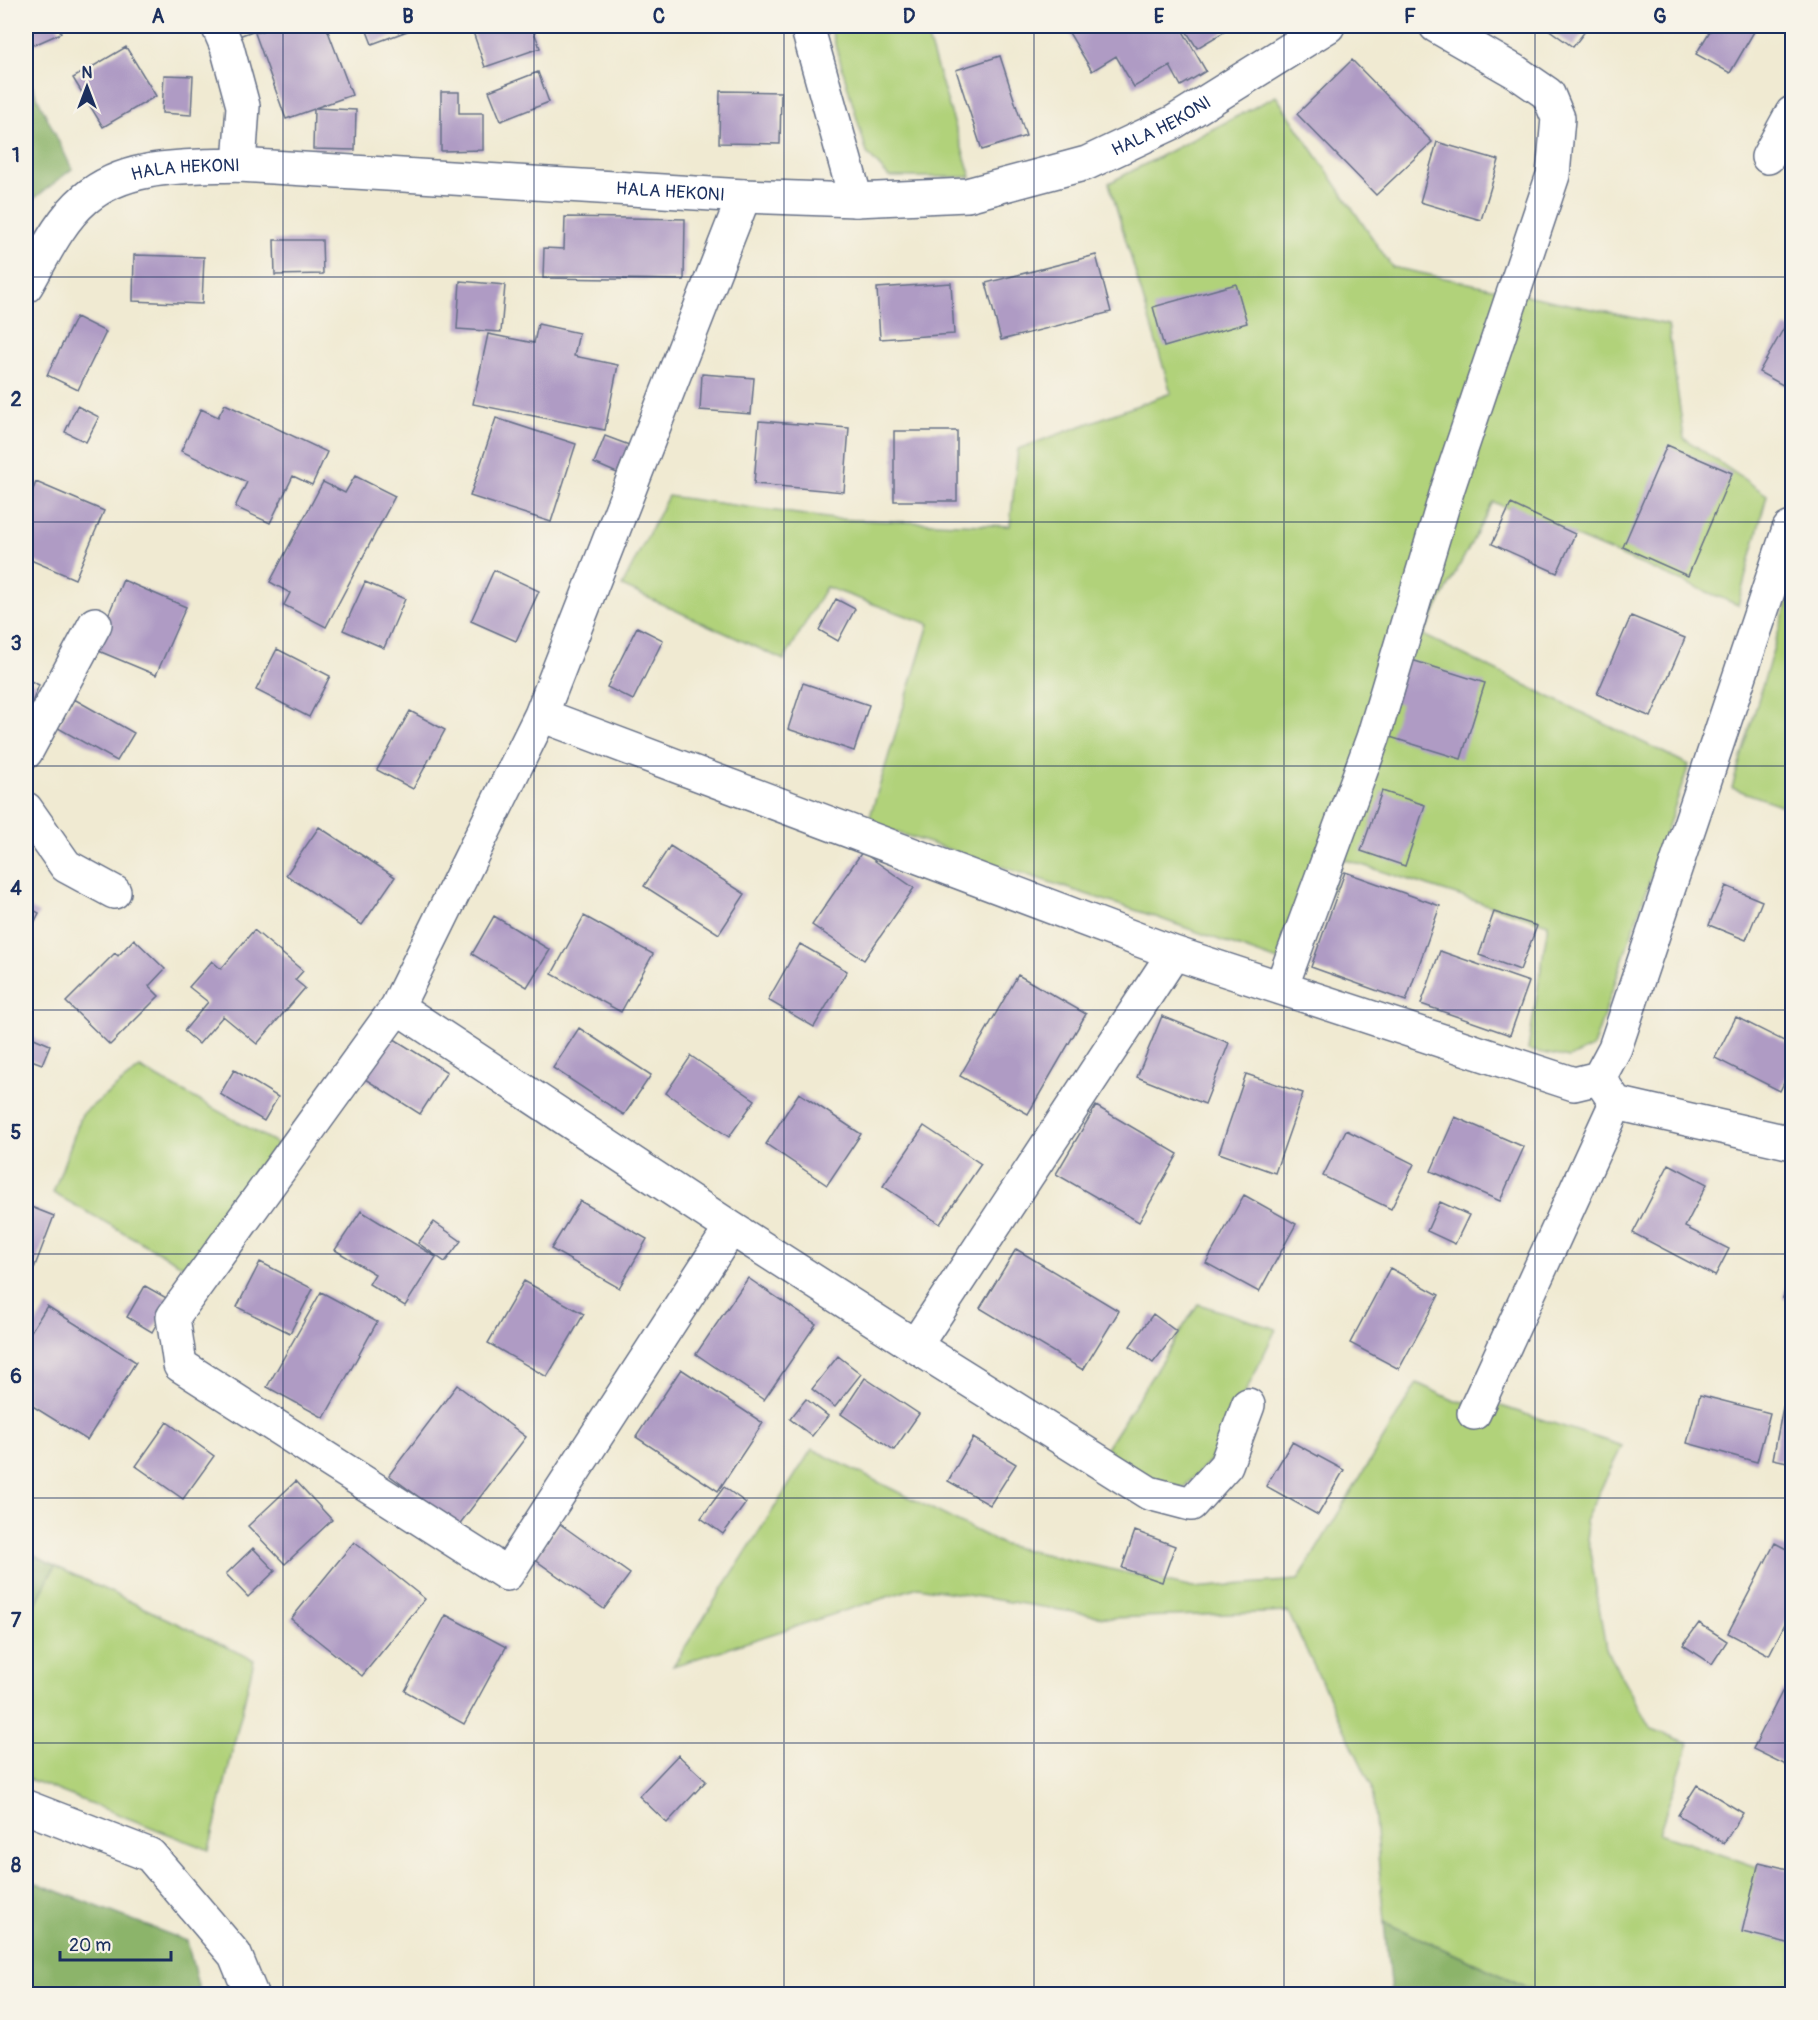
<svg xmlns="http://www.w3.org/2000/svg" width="1818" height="2020" font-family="Pangolin,sans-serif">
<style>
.green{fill:#b1d27a;stroke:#66806c;stroke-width:1.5}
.forest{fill:#8cb46a;stroke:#547264;stroke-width:1.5}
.building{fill:#af9bc4}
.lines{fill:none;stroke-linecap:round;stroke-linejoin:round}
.minor-casing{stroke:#667087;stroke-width:36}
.tertiary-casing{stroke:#667087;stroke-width:36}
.minor{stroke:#fff;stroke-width:33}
.tertiary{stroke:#fff;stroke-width:33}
.grid{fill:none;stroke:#1b2f5e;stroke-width:1.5;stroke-opacity:0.55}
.labels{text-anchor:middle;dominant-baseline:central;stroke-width:4.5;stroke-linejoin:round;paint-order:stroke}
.street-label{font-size:18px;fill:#1b2f5e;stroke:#f7f3e8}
.neatline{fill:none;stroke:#1b2f5e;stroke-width:2}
.grid-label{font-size:20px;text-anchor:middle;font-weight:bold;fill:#1b2f5e}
</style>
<rect width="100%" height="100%" fill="#f7f3e8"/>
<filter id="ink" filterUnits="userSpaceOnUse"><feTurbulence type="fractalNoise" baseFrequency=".0167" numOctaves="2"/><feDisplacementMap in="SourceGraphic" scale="12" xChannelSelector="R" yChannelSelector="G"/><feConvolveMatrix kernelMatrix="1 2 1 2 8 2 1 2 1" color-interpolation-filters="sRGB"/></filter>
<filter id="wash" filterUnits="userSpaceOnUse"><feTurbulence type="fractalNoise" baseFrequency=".008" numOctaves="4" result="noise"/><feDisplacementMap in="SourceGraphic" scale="24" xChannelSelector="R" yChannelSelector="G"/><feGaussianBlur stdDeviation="1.35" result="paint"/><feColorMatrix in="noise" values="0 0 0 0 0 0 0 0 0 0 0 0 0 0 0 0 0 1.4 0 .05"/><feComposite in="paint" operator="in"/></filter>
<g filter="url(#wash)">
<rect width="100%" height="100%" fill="#f0ead2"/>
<!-- green -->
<path class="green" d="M830 26H924L971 177H889L867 153Z
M1276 96 1392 267 1668 325 1684 438 1767 495 1738 605 1493 502 1423 635 1689 765 1593 1047 1569 1058 1528 1050 1548 924 1343 859 1300 969 1153 916 868 823 929 624 826 587 784 660 622 586 668 496 834 519 1010 526 1018 449 1171 393 1109 183Z
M1792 586V809L1732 788Z
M140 1068 278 1144 187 1268 53 1193 82 1114Z
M1198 1304 1276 1329 1215 1456 1183 1488 1152 1480 1105 1450Z
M1417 1383 1455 1401 1498 1405 1622 1446 1585 1521 1606 1649 1651 1729 1689 1743 1659 1833 1792 1879V1994H1542L1384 1922 1372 1787 1288 1612 1110 1618 918 1587 673 1666 812 1449 1004 1545 1193 1588 1298 1580Z
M55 1566 254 1660 209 1850 26 1778V1623Z"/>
<!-- forest -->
<path class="forest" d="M26 74 72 169 26 205Z
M26 1551 55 1566 26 1623Z
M26 1879 187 1941 200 1994H26Z
M1384 1922 1542 1994H1391Z"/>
<g id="blocks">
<!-- building -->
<path class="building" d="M26 26H58L61 33 34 45Z
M231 26H257L258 29 236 37Z
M277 26H326L352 95 315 108 356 110 355 150 313 149 314 109 286 119 255 33Z
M365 26H421L372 44Z
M471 26H532L540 48 485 67Z
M1065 26H1180L1206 71 1181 86 1170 66 1134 87 1116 56 1092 71Z
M1183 26H1220L1224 32 1197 48Z
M1544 26H1589L1573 47Z
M1713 26H1747L1755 30 1730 73 1696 54Z
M126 47 156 96 103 127 73 78Z
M1000 56 1026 136 982 150 956 70Z
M1352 60 1432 142 1376 195 1297 114Z
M538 72 549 102 501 121 489 91Z
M164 75 193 76 191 115 162 113Z
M720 91 781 92 780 144 719 143Z
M441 92H459V113H483V150L441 151Z
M1437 142 1499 160 1481 220 1420 202Z
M565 217 685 219 684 280 543 278 544 248 564 249Z
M274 240H322L323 274 275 275Z
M134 255 204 257 202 304 133 301Z
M1096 255 1111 312 1001 340 986 283Z
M460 281 505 285 501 332 457 329Z
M951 283 954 334 880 339 877 288Z
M1236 284 1247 323 1164 347 1153 307Z
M76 317 106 332 78 390 47 375Z
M538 324 579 333 574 356 618 365 605 430 473 404 488 334 534 343Z
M1785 326 1792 330V390L1759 372Z
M702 374 754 378 751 414 700 410Z
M225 404 327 452 312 485 293 476 270 523 235 507 247 482 181 451 201 409 218 417Z
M77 406 99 417 86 442 65 432Z
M496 418 576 444 551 522 470 496Z
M759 421 849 428 844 492 754 484Z
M894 431H957V501H894Z
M605 436 629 445 617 473 594 463Z
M1667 445 1732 473 1688 576 1623 547Z
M355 476 395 496 326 627 284 605 290 593 270 582 323 482 345 493Z
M26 479 31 482 26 495Z
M36 482 104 511 75 579 26 558V507Z
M1511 504 1575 534 1557 573 1492 544Z
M494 570 539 591 516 641 471 621Z
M123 580 186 607 156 675 94 649Z
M365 582 405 599 384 648 343 630Z
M836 599 855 609 838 641 819 630Z
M1631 616 1685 638 1651 717 1597 694Z
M637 627 663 640 633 700 607 687Z
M277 649 330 676 309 717 256 690Z
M1399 656 1485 683 1461 759 1390 737 1401 704 1385 699Z
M26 679 39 685 30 707 26 705Z
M803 683 869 705 854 751 788 729Z
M74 699 134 733 117 761 58 728Z
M410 711 445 730 413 789 377 770Z
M1382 791 1425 805 1405 866 1361 851Z
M319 827 395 877 362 925 286 875Z
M670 846 745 894 719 934 644 886Z
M862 852 914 888 864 960 812 925Z
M1345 872 1440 906 1406 1001 1311 967Z
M1726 886 1762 901 1746 940 1709 925Z
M26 906 39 913 26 939Z
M1494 912 1537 926 1520 970 1479 955Z
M494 916 550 950 527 987 472 954Z
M584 916 653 954 621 1012 552 974Z
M254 930 303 971 295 980 305 988 257 1044 223 1016 199 1044 184 1031 208 1002 189 987 212 961 221 969Z
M134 939 165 969 149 986 159 996 110 1045 66 1002 115 953 118 956Z
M800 944 847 971 814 1027 768 1000Z
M1440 951 1529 982 1510 1035 1421 1004Z
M1018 975 1086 1014 1028 1114 960 1076Z
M1162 1016 1229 1043 1205 1104 1137 1077Z
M1736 1017 1792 1045V1066L1780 1091 1715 1058Z
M579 1028 651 1075 624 1115 553 1068Z
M27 1035 50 1045 42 1064 26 1058Z
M391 1037 447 1072 420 1114 365 1079Z
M691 1056 755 1100 729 1137 666 1093Z
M234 1070 278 1097 264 1121 220 1094Z
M1246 1074 1303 1093 1275 1173 1219 1153Z
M799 1093 861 1134 827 1185 766 1144Z
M1096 1106 1178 1154 1139 1222 1056 1174Z
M1455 1117 1524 1147 1500 1201 1431 1171Z
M924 1126 981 1164 940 1224 883 1186Z
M1346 1130 1414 1164 1391 1209 1323 1176Z
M1669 1164 1707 1184 1685 1227 1729 1249 1715 1276 1633 1233Z
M1244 1195 1296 1224 1259 1292 1206 1263Z
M580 1201 647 1239 619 1288 551 1249Z
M1440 1202 1469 1215 1455 1244 1427 1231Z
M26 1205 54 1216 30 1279 26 1278Z
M361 1211 436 1257 405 1306 369 1284 375 1274 335 1250Z
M434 1222 461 1241 445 1262 418 1243Z
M1016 1249 1119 1311 1083 1370 980 1308Z
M260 1262 313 1289 290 1333 237 1307Z
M1390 1268 1439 1295 1399 1369 1350 1343Z
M1792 1270V1301L1783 1298Z
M748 1278 816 1324 764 1400 696 1354Z
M524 1281 584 1314 547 1377 488 1343Z
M145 1286 170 1300 152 1332 127 1317Z
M321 1292 377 1322 324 1418 267 1387Z
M47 1306 136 1362 87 1440 26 1402V1339Z
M1153 1314 1177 1332 1153 1363 1130 1346Z
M838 1356 861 1374 835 1407 812 1389Z
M681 1369 763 1423 718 1491 636 1437Z
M865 1378 919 1414 894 1450 841 1414Z
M457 1385 526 1437 458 1526 389 1475Z
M1700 1395 1770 1413 1757 1462 1687 1443Z
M806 1399 828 1416 812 1436 790 1419Z
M1783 1407 1792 1409V1463L1773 1459Z
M167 1422 214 1456 183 1499 136 1466Z
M973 1438 1016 1464 990 1505 948 1481Z
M1292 1442 1344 1470 1318 1515 1266 1486Z
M296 1481 332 1520 285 1564 248 1526Z
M724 1487 746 1503 723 1534 701 1518Z
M560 1524 630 1574 604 1609 534 1559Z
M1135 1531 1175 1546 1162 1582 1122 1568Z
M354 1542 425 1599 362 1676 291 1619Z
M1775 1543 1792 1552V1610L1769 1655 1728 1633Z
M253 1548 275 1571 248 1597 226 1574Z
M446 1615 506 1647 464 1724 405 1691Z
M1699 1623 1727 1641 1712 1664 1683 1645Z
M1783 1690 1792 1695V1768L1753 1749Z
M678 1755 706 1781 667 1823 639 1796Z
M1697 1785 1743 1813 1724 1843 1678 1815Z
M1759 1862 1792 1870V1944L1742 1932Z"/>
</g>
</g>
<g filter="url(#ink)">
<use href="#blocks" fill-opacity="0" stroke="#667087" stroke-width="1.5"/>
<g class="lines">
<!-- minor casing -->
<g class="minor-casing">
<path id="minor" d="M218 26 227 47 243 106 239 165
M807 26 856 200
M1768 157 1792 113
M26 752 95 624
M26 809 66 866 114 892
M1174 953 1574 1084 1599 1078 1615 1048 1789 529
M1281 988 1373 738 1448 488 1553 175 1558 118 1548 94 1516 72 1436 26
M397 1007 731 1228 915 1346 1174 953 541 715
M1616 1103 1792 1143
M731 1228 507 1574 180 1365 173 1317 397 1007 541 715 744 196
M915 1346 1149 1493 1191 1504 1226 1465 1248 1405
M1474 1413 1616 1103 1599 1078
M26 1807 150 1855 235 1955 251 1994"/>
</g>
<!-- tertiary casing -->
<g class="tertiary-casing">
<g id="tertiary">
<path id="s1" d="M26 286C43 257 59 221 85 199 127 163 187 167 239 165L744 196 856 200 967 195 1087 163 1174 122 1328 26"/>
</g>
</g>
<!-- minor -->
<use href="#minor" class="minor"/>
<!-- tertiary -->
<use href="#tertiary" class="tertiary"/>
</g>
</g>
<!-- grid -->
<path class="grid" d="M283 26V1994M534 26V1994M784 26V1994M1034 26V1994M1284 26V1994M1535 26V1994M26 277H1792M26 522H1792M26 766H1792M26 1010H1792M26 1254H1792M26 1498H1792M26 1743H1792"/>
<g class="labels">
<!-- street labels -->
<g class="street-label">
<text stroke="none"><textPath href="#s1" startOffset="1203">HALA HEKONI</textPath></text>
<text stroke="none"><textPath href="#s1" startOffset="213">HALA HEKONI</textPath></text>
<text stroke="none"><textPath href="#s1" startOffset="699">HALA HEKONI</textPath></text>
</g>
</g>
<!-- margin -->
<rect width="1818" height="2020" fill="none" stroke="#f7f3e8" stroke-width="66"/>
<!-- north arrow -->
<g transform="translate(87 87)" stroke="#f7f3e8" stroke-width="4.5" paint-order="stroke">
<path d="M0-4.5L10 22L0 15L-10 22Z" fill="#1b2f5e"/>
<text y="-9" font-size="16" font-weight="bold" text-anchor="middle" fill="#1b2f5e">N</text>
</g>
<!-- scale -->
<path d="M60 1951v9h111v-9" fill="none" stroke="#1b2f5e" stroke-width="3"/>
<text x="69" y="1951" font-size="18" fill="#1b2f5e" stroke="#f7f3e8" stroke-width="4.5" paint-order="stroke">20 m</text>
<rect x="33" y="33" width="1752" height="1954" class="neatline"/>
<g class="grid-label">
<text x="158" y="23">A</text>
<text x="408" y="23">B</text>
<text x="659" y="23">C</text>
<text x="909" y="23">D</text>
<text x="1159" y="23">E</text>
<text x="1410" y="23">F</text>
<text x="1660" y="23">G</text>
<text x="16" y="162">1</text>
<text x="16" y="406">2</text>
<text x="16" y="650">3</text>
<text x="16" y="895">4</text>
<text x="16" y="1139">5</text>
<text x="16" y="1383">6</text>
<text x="16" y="1627">7</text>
<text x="16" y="1872">8</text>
</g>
</svg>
